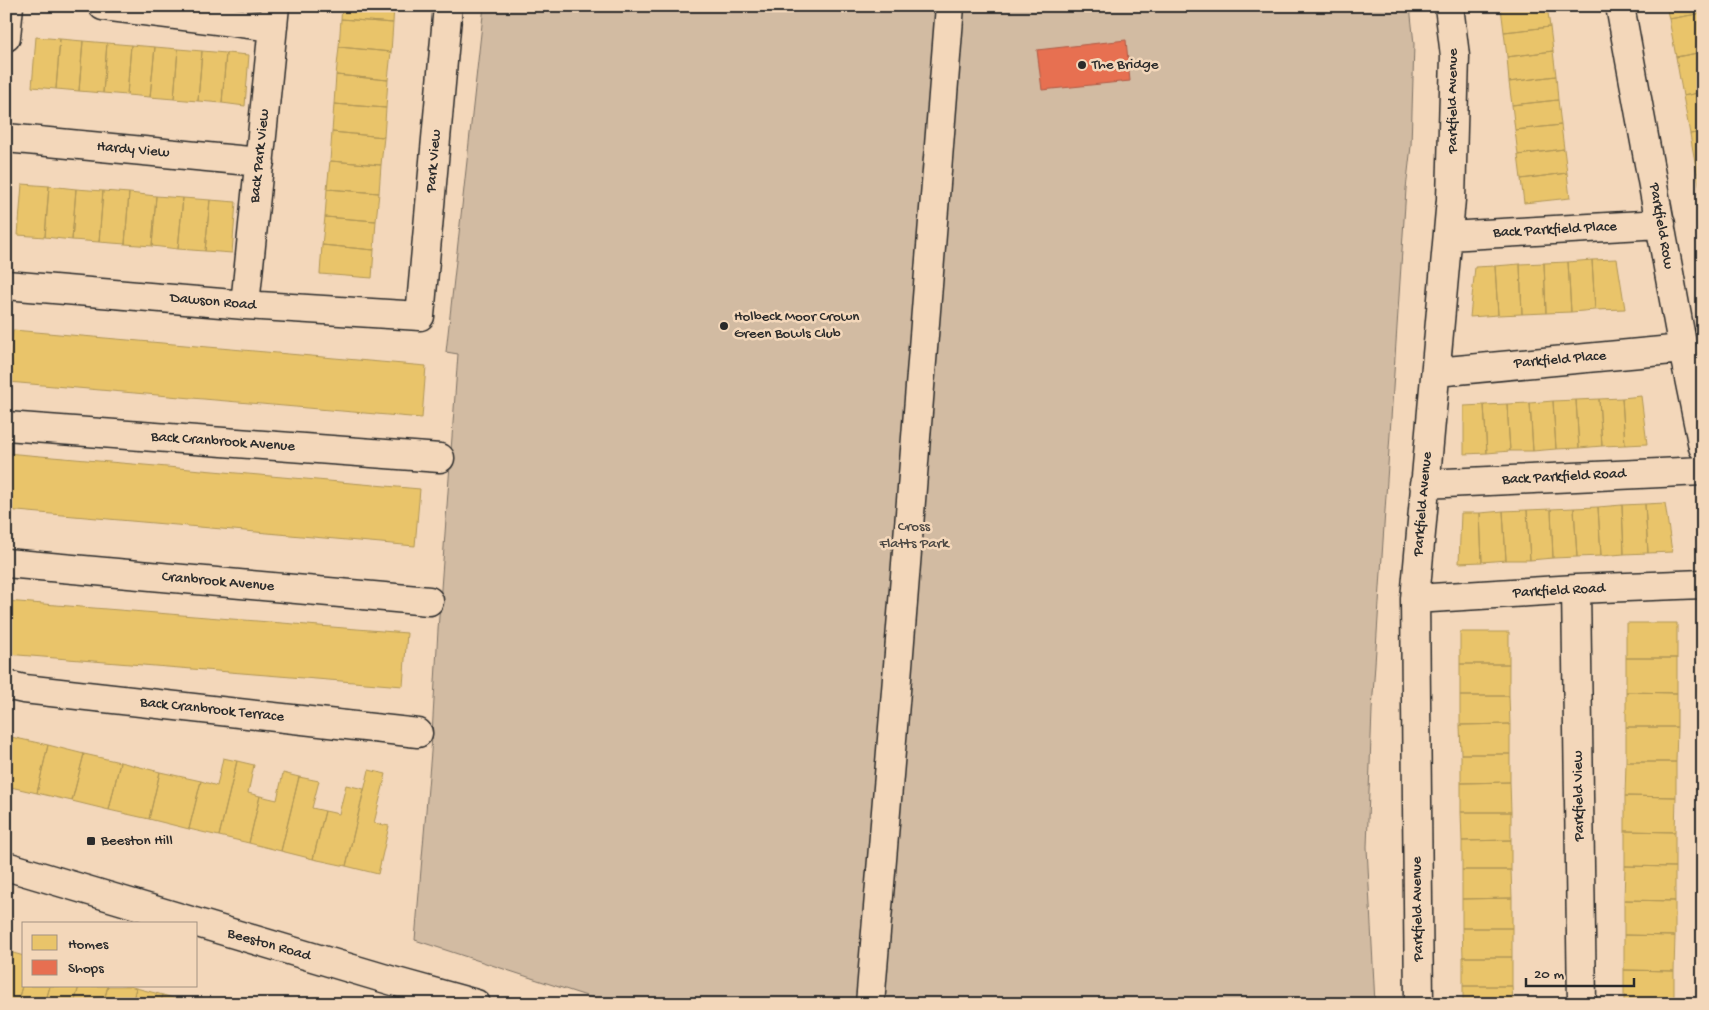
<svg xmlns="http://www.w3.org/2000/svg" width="1709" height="1010" font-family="'Gochi Hand',sans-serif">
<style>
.green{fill:#d2bba2;stroke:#7e7366}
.homes{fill:#e9c46a;stroke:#b09657}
.shops{fill:#e76f51;stroke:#af5b46}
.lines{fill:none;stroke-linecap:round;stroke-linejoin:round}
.minor-casing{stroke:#2b2b2b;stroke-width:31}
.minor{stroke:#f3d7ba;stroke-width:28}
.poi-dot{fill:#2b2b2b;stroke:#f3d7ba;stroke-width:2}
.labels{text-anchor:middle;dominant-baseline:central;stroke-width:5;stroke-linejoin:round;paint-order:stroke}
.poi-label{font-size:15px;fill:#2b2b2b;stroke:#f3d7ba;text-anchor:start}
.street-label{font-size:15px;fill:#2b2b2b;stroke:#f3d7ba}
.park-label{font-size:15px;fill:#4c4843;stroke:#f3d7ba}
</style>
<rect width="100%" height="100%" fill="#f3d7ba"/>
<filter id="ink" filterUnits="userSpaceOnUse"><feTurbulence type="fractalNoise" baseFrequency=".02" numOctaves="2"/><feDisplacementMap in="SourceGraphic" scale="10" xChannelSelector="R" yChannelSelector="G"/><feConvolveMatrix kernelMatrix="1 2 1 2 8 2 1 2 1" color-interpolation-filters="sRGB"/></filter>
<g filter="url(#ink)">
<!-- green -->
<path class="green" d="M484 6H1410L1414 44 1411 146 1406 189 1372 710 1367 847 1375 1004H611L415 940 431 752 438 630 458 354 446 352Z"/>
<!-- homes -->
<path class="homes" d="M342 6H394L393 23 341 19Z
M1517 6H1547L1550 27 1504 32 1501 8Z
M1666 6H1703V13L1669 19Z
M1703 13V52L1676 57 1669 19Z
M341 19 393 23 391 52 339 47Z
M1550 27 1553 51 1507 57 1504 32Z
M36 37 60 39 56 89 32 87Z
M60 39 83 41 79 91 56 89Z
M83 41 107 43 103 93 79 91Z
M107 43 131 45 127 95 103 93Z
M131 45 155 47 150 97 127 95Z
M155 47 178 49 174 99 150 97Z
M339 47 391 52 388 80 336 75Z
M178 49 202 51 198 101 174 99Z
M202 51 226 53 222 103 198 101Z
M1553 51 1556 76 1509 82 1507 57Z
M1703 52V92L1683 96 1676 57Z
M226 53 249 55 245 106 222 103Z
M336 75 388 80 386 108 334 104Z
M1556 76 1558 100 1512 105 1509 82Z
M1703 92V132L1690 134 1683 96Z
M1558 100 1561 125 1515 130 1512 105Z
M334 104 386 108 384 137 332 132Z
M1561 125 1564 149 1518 155 1515 130Z
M332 132 384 137 381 165 330 161Z
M1703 132V172L1697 173 1690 134Z
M1564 149 1567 173 1521 179 1518 155Z
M330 161 381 165 379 193 327 189Z
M1703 172V205L1697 173Z
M1567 173 1570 198 1524 203 1521 179Z
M22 184 49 186 45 237 18 235Z
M49 186 76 189 72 240 45 237Z
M76 189 103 191 99 242 72 240Z
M327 189 379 193 376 221 325 217Z
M103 191 129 193 125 244 99 242Z
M129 193 156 196 152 246 125 244Z
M156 196 183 198 178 249 152 246Z
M183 198 210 200 205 251 178 249Z
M210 200 236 202 232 253 205 251Z
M325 217 376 221 374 250 322 245Z
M322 245 374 250 372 278 320 274Z
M1617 259 1625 309 1595 310 1592 260Z
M1592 260 1595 310 1571 312 1568 262Z
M1568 262 1571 312 1546 313 1544 263Z
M1544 263 1546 313 1522 314 1520 264Z
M1520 264 1522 314 1498 315 1495 266Z
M1495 266 1498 315 1470 317 1475 267Z
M13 330 426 366 422 418 8 382Z
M1641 396 1647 444 1625 445 1622 398Z
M1622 398 1625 445 1602 446 1599 399Z
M1599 399 1602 446 1579 448 1576 400Z
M1576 400 1579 448 1556 449 1553 401Z
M1553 401 1556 449 1533 451 1530 403Z
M1530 403 1533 451H1510L1507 404Z
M1507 404 1510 451 1487 453 1484 405Z
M1484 405 1487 453 1464 454V406Z
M6 453 420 489 415 546 6 510Z
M1665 503 1672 552 1648 553 1645 504Z
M1645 504 1648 553 1624 554 1622 505Z
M1622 505 1624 554 1601 556 1598 507Z
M1598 507 1601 556 1577 557 1574 508Z
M1574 508 1577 557 1553 558 1551 509Z
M1551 509 1553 558 1530 560 1527 510Z
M1527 510 1530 560H1506L1503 511Z
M1503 511 1506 560 1482 562 1480 513Z
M1461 513H1480L1482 562 1459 563Z
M6 601 407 633 403 686 6 654Z
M1626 623H1677V658H1626Z
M1460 632H1509V664H1460Z
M1626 658H1677V693L1626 692Z
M1460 664H1509V696H1460Z
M1626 692 1677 693V727H1626Z
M1460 696H1509L1510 724 1460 725Z
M1510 724V754H1461L1460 725Z
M1626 727H1677L1676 762H1626Z
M6 735 11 737 6 759Z
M11 737 48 745 37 793 6 786V759Z
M48 745 84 754 72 801 37 793Z
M84 754 120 762 109 810 72 801Z
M1461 754H1510V782L1461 783Z
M223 758 237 761 219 836 189 829 201 781 217 786Z
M237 761 254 765 248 793 260 796 249 843 219 836Z
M120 762 160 772 149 819 109 810Z
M1626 762H1676V797L1625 796Z
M369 770 386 774 374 823 389 826 378 874 346 866Z
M160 772 201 781 189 829 149 819Z
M283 773 299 777 281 851 249 843 260 796 277 800Z
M299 777 319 781 312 808 325 811 313 859 281 851Z
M1510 782 1511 812H1461V783Z
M346 785 364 789 346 866 313 859 325 811 339 814Z
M1625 796 1676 797 1675 832 1625 831Z
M1461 812H1511V840L1462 841Z
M1625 831 1675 832V867L1625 866Z
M1511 840V870H1462V841Z
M1625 866 1675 867V901L1624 900Z
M1462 870H1511L1512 898 1462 899Z
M1512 898V928H1462V899Z
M1624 900 1675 901V936L1624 935Z
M1462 928H1512V957H1463Z
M1624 935 1675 936 1674 971 1624 970Z
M6 951 24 956V979L17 1004H6Z
M1463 957H1512V986H1463Z
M1624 970 1674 971V1004H1624Z
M24 979V986H50L45 1004H17Z
M50 986H79L74 1004H45Z
M79 986H108L103 1004H74Z
M108 986H130L136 988 132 1004H103Z
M1463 986H1512L1513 1004H1463Z
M136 988 163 995 160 1004H132Z
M163 995 189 1003V1004H160Z"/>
<!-- shops -->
<path class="shops" d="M1126 40 1130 81 1042 90 1037 50Z"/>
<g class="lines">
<!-- minor casing -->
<g class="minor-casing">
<path id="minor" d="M103 6 273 27
M1620 6 1683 349 1703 447
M6 37 9 6
M6 138 260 162
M1448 236 1661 224
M6 285 245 305 420 316 448 6
M245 305 275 6
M1436 372 1683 349
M6 426 440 458
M1424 484 1703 471
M6 563 429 601
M1576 589 1582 1004
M1415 599 1576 589 1703 584
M6 685 24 689 418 733
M6 866 393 981 476 1004
M870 1004 896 691 950 6
M1419 1004 1415 599 1451 199 1455 56 1449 6"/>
</g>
<!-- minor -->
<use href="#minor" class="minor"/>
</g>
</g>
<!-- markers -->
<g class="poi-dot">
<circle cx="1082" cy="65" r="5"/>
<circle cx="724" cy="326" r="5"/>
<rect x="86" y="836" width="10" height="10" rx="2.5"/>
</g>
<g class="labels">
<!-- poi labels -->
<g class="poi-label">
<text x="1092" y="65">The Bridge</text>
<text x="734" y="317">Holbeck Moor Crown<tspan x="734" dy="17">Green Bowls Club</tspan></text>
<text x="101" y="841">Beeston Hill</text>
</g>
<!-- street labels -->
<g class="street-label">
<text transform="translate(1453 101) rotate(-90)">Parkfield Avenue</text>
<text transform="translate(133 150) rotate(5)">Hardy View</text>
<text transform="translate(260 156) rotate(-84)">Back Park View</text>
<text transform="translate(434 161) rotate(-85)">Park View</text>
<text transform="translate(1661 226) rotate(80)">Parkfield Row</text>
<text transform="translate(1555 230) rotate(-3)">Back Parkfield Place</text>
<text transform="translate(213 302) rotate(5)">Dawson Road</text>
<text transform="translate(1560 360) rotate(-5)">Parkfield Place</text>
<text transform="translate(223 442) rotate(4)">Back Cranbrook Avenue</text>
<text transform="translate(1564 477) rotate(-3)">Back Parkfield Road</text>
<text transform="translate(1423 504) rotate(-85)">Parkfield Avenue</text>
<text transform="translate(218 582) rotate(5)">Cranbrook Avenue</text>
<text transform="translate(1559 591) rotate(-3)">Parkfield Road</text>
<text transform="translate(212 710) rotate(6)">Back Cranbrook Terrace</text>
<text transform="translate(1579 796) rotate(-91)">Parkfield View</text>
<text transform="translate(1418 909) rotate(-91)">Parkfield Avenue</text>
<text transform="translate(269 945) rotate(16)">Beeston Road</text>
</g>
<!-- park labels -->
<g class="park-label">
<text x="914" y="527">Cross<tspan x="914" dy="17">Flatts Park</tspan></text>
</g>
</g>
<!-- margin -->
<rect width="1709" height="1010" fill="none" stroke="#f3d7ba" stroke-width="25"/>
<rect x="12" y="12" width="1684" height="985" fill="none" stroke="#2b2b2b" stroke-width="2" filter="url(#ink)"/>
<!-- legend -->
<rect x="22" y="922" width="175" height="65" fill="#f3d7ba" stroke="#a39281"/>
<rect x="32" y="935" width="25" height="15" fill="#e9c46a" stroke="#a39281"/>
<text x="68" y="948" font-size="15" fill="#2b2b2b">Homes</text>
<rect x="32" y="960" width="25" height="15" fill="#e76f51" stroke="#a39281"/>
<text x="68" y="972" font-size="15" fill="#2b2b2b">Shops</text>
<!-- scale -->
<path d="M1526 978v8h108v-8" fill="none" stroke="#2b2b2b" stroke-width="2.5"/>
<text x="1534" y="978" font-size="15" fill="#2b2b2b" stroke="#f3d7ba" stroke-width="4" paint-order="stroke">20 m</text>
</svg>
